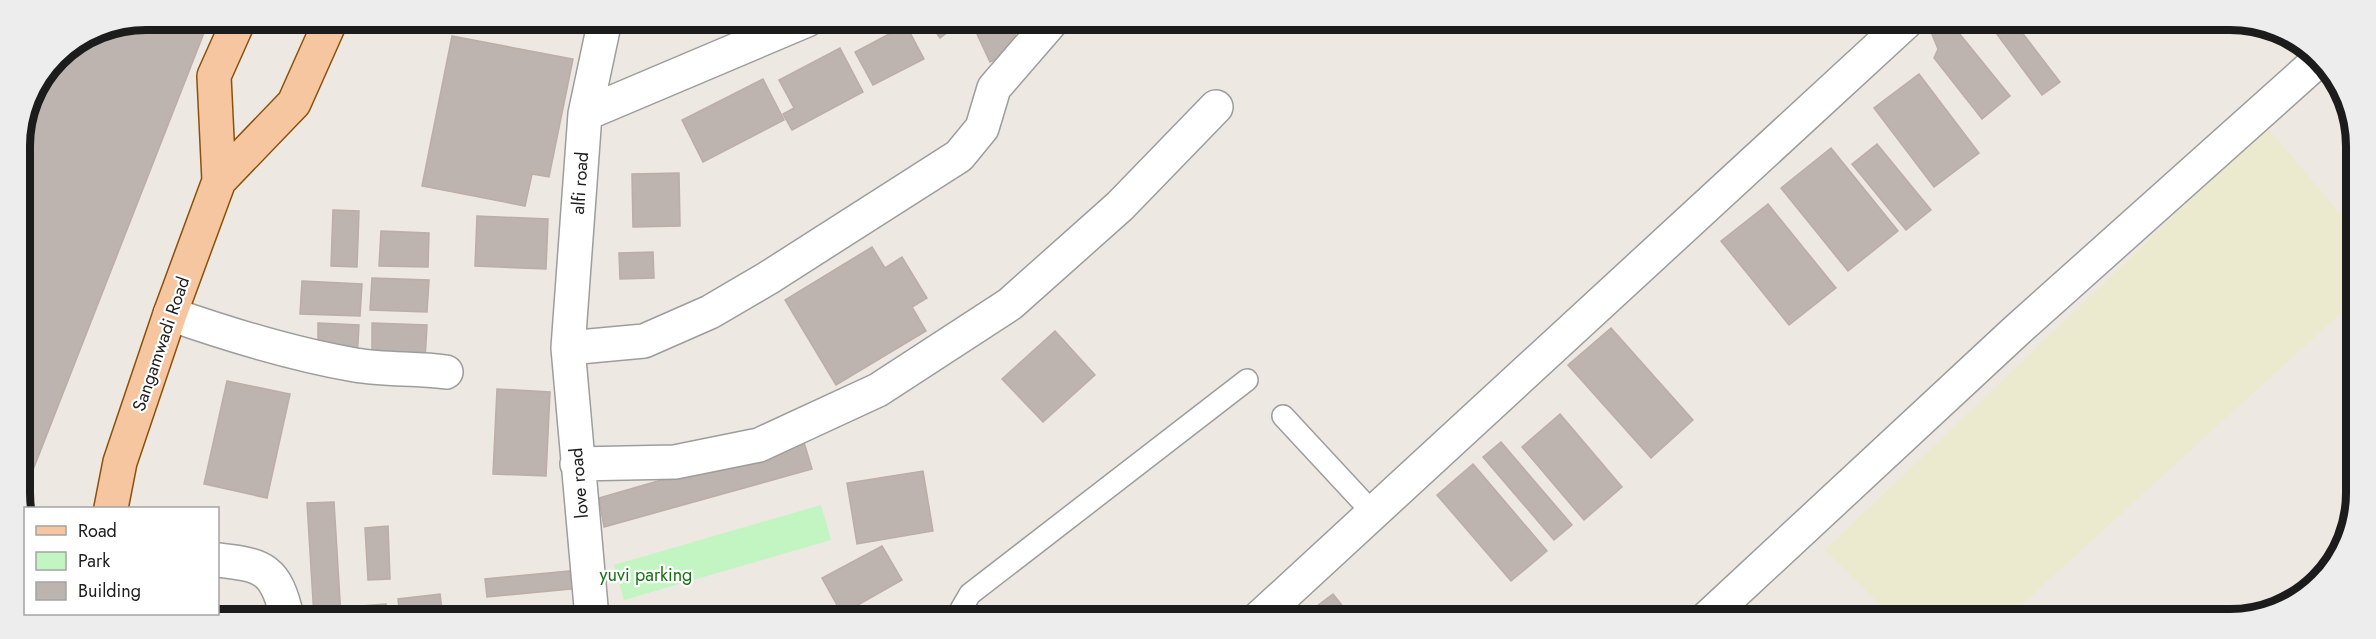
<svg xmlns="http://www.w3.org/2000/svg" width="2376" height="639" font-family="Jost,sans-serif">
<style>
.farmland{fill:#ebeace}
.park{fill:#c2f5c1}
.building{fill:#bdb3af;stroke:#bdada6;stroke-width:1.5}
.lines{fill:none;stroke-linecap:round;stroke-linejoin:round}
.service-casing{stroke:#9d9d9d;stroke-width:24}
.minor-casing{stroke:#9d9d9d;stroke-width:36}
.primary-casing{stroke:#8a5109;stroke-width:36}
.service{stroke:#fff;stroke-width:21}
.minor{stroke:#fff;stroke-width:33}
.primary{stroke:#f5c69f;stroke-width:33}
.labels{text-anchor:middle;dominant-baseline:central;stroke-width:4.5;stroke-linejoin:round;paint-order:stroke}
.street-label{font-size:18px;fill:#1c1c1c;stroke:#fff}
.park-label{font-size:18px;fill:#157212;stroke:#fff}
.rim{fill:none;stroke:#1c1c1c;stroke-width:8}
</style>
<rect width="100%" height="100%" fill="#ede8e2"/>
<!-- farmland -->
<path class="farmland" d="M2267 127 2354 230V301L2006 619H1894L1825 550Z"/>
<!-- park -->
<path class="park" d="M500 20H564L562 33 500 24Z
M821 505 831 540 624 600 614 565Z"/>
<!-- building -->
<path class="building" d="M146 20H209L22 498 20 138 29 97 57 56 98 29Z
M927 20H964L940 38Z
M1001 21H1009L1021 48 990 62 976 32Z
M1935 22H1950L2010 96 1982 119 1934 58 1938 49 1929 27Z
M1988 22H2014L2060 82 2042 95Z
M906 25 924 59 873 85 855 52Z
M452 36 573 59 549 177 532 174 525 206 422 186Z
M840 48 863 92 792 130 783 114 794 108 779 80Z
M1919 74 1979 153 1934 187 1874 108Z
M763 79 784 120 703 162 682 120Z
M1877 144 1931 210 1906 230 1852 164Z
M1831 148 1898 231 1848 271 1781 188Z
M679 173 680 226 633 227 632 174Z
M1768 204 1836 288 1789 325 1721 241Z
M333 210 359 211 357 267 331 266Z
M477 216 548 219 546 269 475 266Z
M381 231 429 233 428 267 379 266Z
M872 247 885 268 902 257 927 298 912 307 926 331 836 385 785 300Z
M653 252 654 278 620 279 619 253Z
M372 278 429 280 427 312 370 310Z
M302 281 362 284 360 316 300 314Z
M318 323 359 325 357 360 318 355Z
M372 323 427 325 425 360H372Z
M1611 328 1693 420 1651 458 1568 365Z
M1055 331 1095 375 1043 422 1002 379Z
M227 381 290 394 267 498 204 484Z
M497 389 550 392 546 476 493 474Z
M1560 414 1622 487 1584 520 1522 447Z
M803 439 812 469 604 527 599 498Z
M1501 442 1572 525 1554 540 1483 457Z
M1473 464 1547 551 1511 581 1437 495Z
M923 471 933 531 857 544 847 483Z
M334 502 341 617H314L307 503Z
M388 526 390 579 368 580 365 528Z
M882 546 902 580 842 614 822 578Z
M579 570 581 588 487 597 485 579Z
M440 594 443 617H400L398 599Z
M1333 594 1352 618H1301Z
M386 604 387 617H347V607Z"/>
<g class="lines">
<!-- service casing -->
<g class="service-casing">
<path id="service" d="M1283 416 1373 513
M956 618 970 594 1247 380"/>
</g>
<!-- minor casing -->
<g class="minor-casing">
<path id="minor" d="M585 114 807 20
M170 314C230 335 291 354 355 365 385 370 416 368 446 372
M568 348 644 341 710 312 768 278 959 156 982 128 994 88 1052 21
M577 464 675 462 759 445 878 390 1010 304 1120 206 1216 107
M218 560C264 565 276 569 287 617
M592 618 568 348 585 114 605 20
M1259 618 1906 22
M1706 619 2016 331 2321 58"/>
</g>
<!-- primary casing -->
<g class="primary-casing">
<path id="primary" d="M219 181 294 103 331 20
M111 508 120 462 170 314 219 181 214 76 239 20"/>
</g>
<!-- service -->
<use href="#service" class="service"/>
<!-- minor -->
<use href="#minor" class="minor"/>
<!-- primary -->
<use href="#primary" class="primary"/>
</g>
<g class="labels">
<!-- street labels -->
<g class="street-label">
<text transform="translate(580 183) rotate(-86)">alfi road</text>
<text transform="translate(161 344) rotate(-71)">Sangamwadi Road</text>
<text transform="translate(579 483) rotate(-95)">love road</text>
</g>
<!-- park labels -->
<g class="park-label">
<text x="646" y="575">yuvi parking</text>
</g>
</g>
<!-- crop -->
<path d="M0 0H2376V639H0ZM146 30H2230A116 116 0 0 1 2346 146V493A116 116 0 0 1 2230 609H146A116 116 0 0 1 30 493V146A116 116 0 0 1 146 30Z" fill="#ededed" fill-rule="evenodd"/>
<path class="rim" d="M146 30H2230A116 116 0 0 1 2346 146V493A116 116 0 0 1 2230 609H146A116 116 0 0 1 30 493V146A116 116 0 0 1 146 30Z"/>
<!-- legend -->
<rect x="24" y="507" width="195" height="108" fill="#ffffff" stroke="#a4a4a4" stroke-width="1.5"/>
<rect x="36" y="526" width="30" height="9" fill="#f5c69f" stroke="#a4a4a4" stroke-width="1.5"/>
<text x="78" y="537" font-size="18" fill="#1c1c1c">Road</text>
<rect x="36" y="552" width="30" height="18" fill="#c2f5c1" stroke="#a4a4a4" stroke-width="1.5"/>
<text x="78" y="567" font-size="18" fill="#1c1c1c">Park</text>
<rect x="36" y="582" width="30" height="18" fill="#bdb3af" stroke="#a4a4a4" stroke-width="1.5"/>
<text x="78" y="597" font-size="18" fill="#1c1c1c">Building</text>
</svg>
